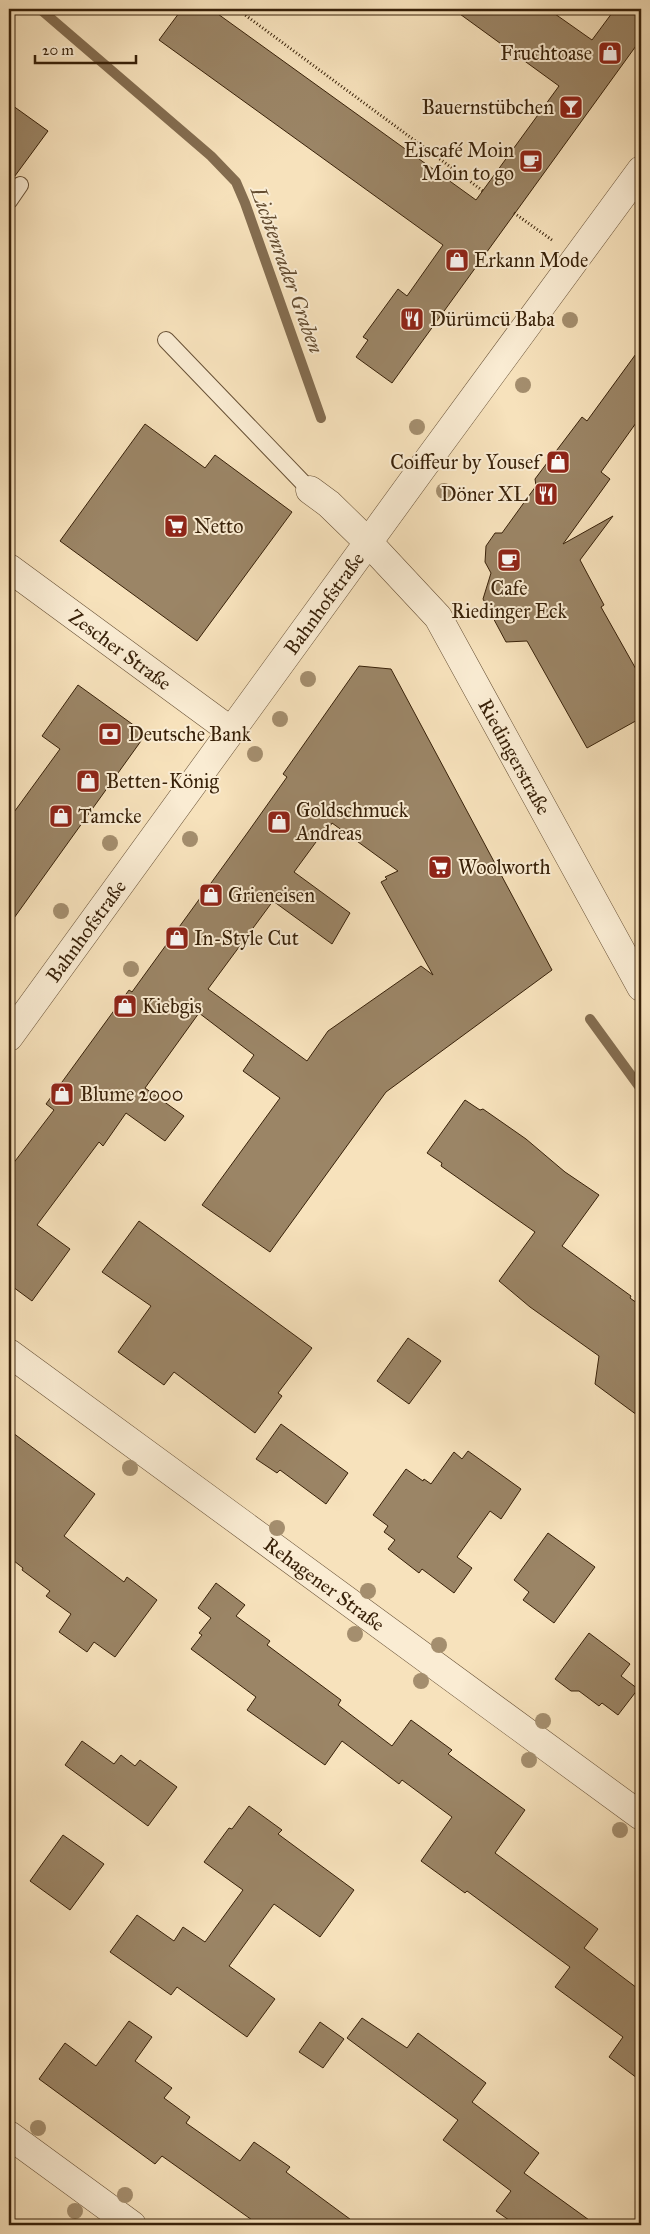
<svg xmlns="http://www.w3.org/2000/svg" width="650" height="2234" font-family="'IM FELL Great Primer',serif">
<style>
.lines{fill:none;stroke-linecap:round;stroke-linejoin:round}
.stream{stroke:#846d50;stroke-width:10}
.building{fill:#9b8566;stroke:#382109;fill-rule:evenodd}
.service-casing{stroke:#685136;stroke-width:18}
.minor-casing{stroke:#685136;stroke-width:29}
.tertiary-casing{stroke:#685136;stroke-width:29}
.path{stroke:#382109;stroke-width:3;stroke-dasharray:1 2.5;stroke-linecap:butt}
.service{stroke:#faecd3;stroke-width:16}
.minor{stroke:#faecd3;stroke-width:28}
.tertiary{stroke:#faecd3;stroke-width:28}
.tree{fill:#a48e6e}
.labels{text-anchor:middle;dominant-baseline:central;stroke-width:4;stroke-linejoin:round;paint-order:stroke}
.poi-label{font-size:20px;fill:#382109;stroke:#faecd3;text-anchor:start}
.street-label{font-size:20px;fill:#382109;stroke:#faecd3}
.water-label{font-size:21px;font-style:italic;fill:#644d32;stroke:#faecd3}
</style>
<rect width="100%" height="100%" fill="#f7e2bc"/>
<filter id="stains"><feTurbulence type="fractalNoise" baseFrequency=".004" numOctaves="4"/><feColorMatrix values="0 0 0 0 .2 0 0 0 0 .09 0 0 0 0 .02 0 0 0 .5 -.17"/></filter>
<radialGradient id="worn" r=".72"><stop offset=".6" stop-color="#630" stop-opacity="0"/><stop offset="1" stop-color="#630" stop-opacity=".3"/></radialGradient>
<g class="lines">
<!-- stream -->
<path class="stream" d="M40 9 211 156 236 182 245 203 321 418
M590 1019 641 1089"/>
</g>
<!-- building -->
<path class="building" d="M182 9H211L476 200 559 86 453 9H548L592 40 615 9H641V39L392 383 356 357 368 340 363 337 398 289 407 296 443 245 159 40Z
M9 103 48 131 9 184Z
M641 347V416L601 472 610 479 563 544 613 516 580 560 604 605 601 607 641 678V718L587 748 527 641 506 642 483 599 491 573 485 562 486 546 495 533H502L536 486 535 479 544 467 582 417 587 421Z
M145 424 205 468 215 455 292 512 197 641 60 541Z
M359 666 391 669 552 970 386 1092 270 1252 202 1205 280 1098 243 1071 254 1055 199 1013 145 1088 184 1116 165 1141 126 1113 103 1146 99 1142 37 1225 70 1249 32 1301 9 1284V1169L54 1110 46 1104 129 990 132 992 248 832 287 777 283 774ZM332 823 398 871 385 877 387 879 381 882 433 975 421 966 328 1031 307 1061 208 989 273 901 332 944 350 913 294 872 327 827 329 828Z
M78 685 146 734 9 925V819L60 749 42 736Z
M465 1100 480 1110 483 1109 526 1139 565 1172 599 1195 562 1246 631 1296 630 1298 641 1306V1418L595 1384 599 1356 530 1307 499 1281 535 1232 441 1166 442 1163 427 1153Z
M139 1221 312 1348 278 1393 282 1396 255 1433 174 1372 164 1385 118 1352 151 1306 102 1272Z
M408 1338 441 1361 409 1404 377 1381Z
M281 1424 348 1473 326 1504 280 1470 277 1473 256 1459Z
M9 1430 95 1494 64 1536 124 1582 127 1577 157 1600 115 1657 94 1642 87 1652 59 1632 71 1614 46 1596 50 1591 22 1570 23 1568 9 1557Z
M468 1451 521 1489 501 1519 490 1511 457 1557 472 1568 454 1593 422 1569 419 1573 388 1549 395 1540 384 1532 388 1526 373 1515 406 1469 423 1481 424 1479 431 1484 454 1452 462 1459Z
M548 1533 595 1567 554 1623 523 1600 529 1592 514 1580Z
M216 1583 245 1605 236 1616 270 1641 267 1645 341 1700 338 1705 392 1746 411 1720 452 1750 448 1754 525 1810 495 1853 598 1929 584 1948 641 1991V2081L609 2057 623 2037 555 1987 570 1967 467 1891 465 1893 421 1861 452 1817 402 1780 399 1784 342 1741 325 1765 247 1710 256 1697 191 1649 202 1635 199 1633 211 1618 198 1608Z
M589 1633 630 1664 621 1676 638 1689 618 1715 602 1703 599 1706 579 1691H571L555 1679Z
M82 1741 114 1764 121 1755 135 1766 140 1760 177 1787 148 1826 65 1765Z
M249 1806 282 1830 278 1834 354 1890 320 1937 274 1904 229 1966 275 1999 247 2037 177 1987 171 1995 110 1952 137 1915 174 1941 183 1927 205 1942 243 1890 204 1862 229 1828 232 1829Z
M63 1835 104 1864 70 1910 30 1881Z
M362 2018 407 2048 418 2033 486 2083 472 2102 539 2153 524 2173 596 2225H516L496 2211 511 2191 443 2140 458 2120 347 2038Z
M129 2021 152 2037 135 2061 172 2088 164 2098 190 2117 186 2123 240 2161 254 2142 290 2167 286 2172 358 2225H259L162 2156 155 2164 39 2079 65 2043 96 2066Z
M320 2022 344 2039 323 2068 299 2052Z"/>
<g class="lines">
<!-- service casing -->
<g class="service-casing">
<path id="service" d="M9 201 20 185
M166 340 310 490"/>
</g>
<!-- minor casing -->
<g class="minor-casing">
<g id="minor">
<path id="s1" d="M310 490 329 504 368 542 438 617 641 987"/>
<path id="s2" d="M9 568 231 731"/>
<path id="s3" d="M9 1353 641 1816"/>
<path d="M9 2135 132 2225"/>
</g>
</g>
<!-- tertiary casing -->
<g class="tertiary-casing">
<g id="tertiary">
<path id="s4" d="M9 1037 428 460 641 170"/>
</g>
</g>
<!-- path -->
<path class="path" d="M237 9 483 191
M514 213 552 240"/>
<!-- service -->
<use href="#service" class="service"/>
<!-- minor -->
<use href="#minor" class="minor"/>
<!-- tertiary -->
<use href="#tertiary" class="tertiary"/>
</g>
<!-- trees -->
<g class="tree">
<circle cx="570" cy="320" r="8"/>
<circle cx="523" cy="385" r="8"/>
<circle cx="417" cy="427" r="8"/>
<circle cx="444" cy="491" r="8"/>
<circle cx="308" cy="679" r="8"/>
<circle cx="280" cy="719" r="8"/>
<circle cx="255" cy="754" r="8"/>
<circle cx="190" cy="839" r="8"/>
<circle cx="110" cy="843" r="8"/>
<circle cx="61" cy="911" r="8"/>
<circle cx="131" cy="969" r="8"/>
<circle cx="130" cy="1468" r="8"/>
<circle cx="277" cy="1528" r="8"/>
<circle cx="368" cy="1591" r="8"/>
<circle cx="355" cy="1634" r="8"/>
<circle cx="439" cy="1645" r="8"/>
<circle cx="421" cy="1681" r="8"/>
<circle cx="543" cy="1721" r="8"/>
<circle cx="529" cy="1760" r="8"/>
<circle cx="620" cy="1830" r="8"/>
<circle cx="38" cy="2128" r="8"/>
<circle cx="125" cy="2195" r="8"/>
<circle cx="75" cy="2211" r="8"/>
</g>
<!-- icons -->
<defs>
<g id="shop-square" transform="scale(1.25)"><rect x="-9" y="-9" width="18" height="18" rx="4" fill="#8f2418" stroke="#faecd3"/><path d="M-5-2.5h2.3a2.7 3.5 0 0 1 5.4 0H5L5.5 6h-11ZM-1.5-2.5h3a1.5 2.3 0 0 0-3 0Z" fill="#fff"/></g>
<g id="bar-square" transform="scale(1.25)"><rect x="-9" y="-9" width="18" height="18" rx="4" fill="#8f2418" stroke="#faecd3"/><path d="M-6-5H6L.8 .8V4.5H3.5V6h-7V4.5H-.8V.8Z" fill="#fff"/></g>
<g id="cafe-square" transform="scale(1.25)"><rect x="-9" y="-9" width="18" height="18" rx="4" fill="#8f2418" stroke="#faecd3"/><path d="M-5.5-4.5H6V0H3Q3 3.5 0 3.5H-2.5Q-5.5 3.5-5.5 0ZM3-3.2v2h1.7v-2ZM-6 4.5H4V6H-6Z" fill="#fff"/></g>
<g id="restaurant-square" transform="scale(1.25)"><rect x="-9" y="-9" width="18" height="18" rx="4" fill="#8f2418" stroke="#faecd3"/><path d="M-5-6h1v4h1v-4h1v4h1v-4h1v5L-1.5 .5V6h-2V.5L-5-1ZM5-6V6H3V1.5H1.5Q1.5-4 5-6Z" fill="#fff"/></g>
<g id="supermarket-square" transform="scale(1.25)"><rect x="-9" y="-9" width="18" height="18" rx="4" fill="#8f2418" stroke="#faecd3"/><path d="M-6-5.5h2.5l.6 2H6L4.5 2H-2.5L-4.4-4H-6ZM-1.5 3.2a1.3 1.3 0 1 0 .1 0ZM3 3.2a1.3 1.3 0 1 0 .1 0Z" fill="#fff"/></g>
<g id="bank-square" transform="scale(1.25)"><rect x="-9" y="-9" width="18" height="18" rx="4" fill="#8f2418" stroke="#faecd3"/><path d="M-6-4H6V4H-6ZM0-2.3a2.3 2.3 0 1 0 0 4.6a2.3 2.3 0 1 0 0-4.6Z" fill="#fff"/></g>
</defs>
<g fill-rule="evenodd">
<use href="#shop-square" x="610" y="53"/>
<use href="#bar-square" x="571" y="107"/>
<use href="#cafe-square" x="531" y="161"/>
<use href="#shop-square" x="457" y="260"/>
<use href="#restaurant-square" x="412" y="319"/>
<use href="#shop-square" x="558" y="462"/>
<use href="#restaurant-square" x="546" y="494"/>
<use href="#supermarket-square" x="176" y="526"/>
<use href="#cafe-square" x="509" y="560"/>
<use href="#bank-square" x="110" y="734"/>
<use href="#shop-square" x="88" y="781"/>
<use href="#shop-square" x="61" y="816"/>
<use href="#shop-square" x="279" y="822"/>
<use href="#supermarket-square" x="440" y="867"/>
<use href="#shop-square" x="211" y="895"/>
<use href="#shop-square" x="177" y="938"/>
<use href="#shop-square" x="125" y="1006"/>
<use href="#shop-square" x="62" y="1094"/>
</g>
<g class="labels">
<!-- poi labels -->
<g class="poi-label">
<text x="592" y="53" text-anchor="end">Fruchtoase</text>
<text x="554" y="107" text-anchor="end">Bauernstübchen</text>
<text x="514" y="150" text-anchor="end">Eiscafé Moin<tspan x="514" dy="23">Moin to go</tspan></text>
<text x="474" y="260">Erkann Mode</text>
<text x="430" y="319">Dürümcü Baba</text>
<text x="540" y="462" text-anchor="end">Coiffeur by Yousef</text>
<text x="528" y="494" text-anchor="end">Döner XL</text>
<text x="194" y="526">Netto</text>
<text x="509" y="588" text-anchor="middle">Cafe<tspan x="509" dy="23">Riedinger Eck</tspan></text>
<text x="128" y="734">Deutsche Bank</text>
<text x="106" y="781">Betten-König</text>
<text x="296" y="810">Goldschmuck<tspan x="296" dy="23">Andreas</tspan></text>
<text x="78" y="816">Tamcke</text>
<text x="458" y="867">Woolworth</text>
<text x="228" y="895">Grieneisen</text>
<text x="194" y="938">In-Style Cut</text>
<text x="142" y="1006">Kiebgis</text>
<text x="80" y="1094">Blume 2000</text>
</g>
<!-- street labels -->
<g class="street-label">
<text stroke="none"><textPath href="#s4" startOffset="536">Bahnhofstraße</textPath></text>
<text stroke="none"><textPath href="#s2" startOffset="138">Zescher Straße</textPath></text>
<text stroke="none"><textPath href="#s1" startOffset="340">Riedingerstraße</textPath></text>
<text stroke="none"><textPath href="#s4" startOffset="131">Bahnhofstraße</textPath></text>
<text stroke="none"><textPath href="#s3" startOffset="391">Rehagener Straße</textPath></text>
</g>
<!-- water labels -->
<g class="water-label">
<text transform="translate(287 270) rotate(70)">Lichtenrader Graben</text>
</g>
</g>
<!-- margin -->
<rect width="650" height="2234" fill="none" stroke="#f7e2bc" stroke-width="30"/>
<rect x="10" y="10" width="630" height="2214" fill="none" stroke="#382109" stroke-width="2.5"/>
<rect x="15" y="15" width="620" height="2204" fill="none" stroke="#382109"/>
<!-- scale -->
<path d="M35 55v8h101v-8" fill="none" stroke="#382109" stroke-width="2.5"/>
<text x="42" y="55" font-size="15" fill="#382109" stroke="#faecd3" stroke-width="4" paint-order="stroke">20 m</text>
<rect width="100%" height="100%" filter="url(#stains)"/>
<rect width="100%" height="100%" fill="url(#worn)"/>
</svg>
